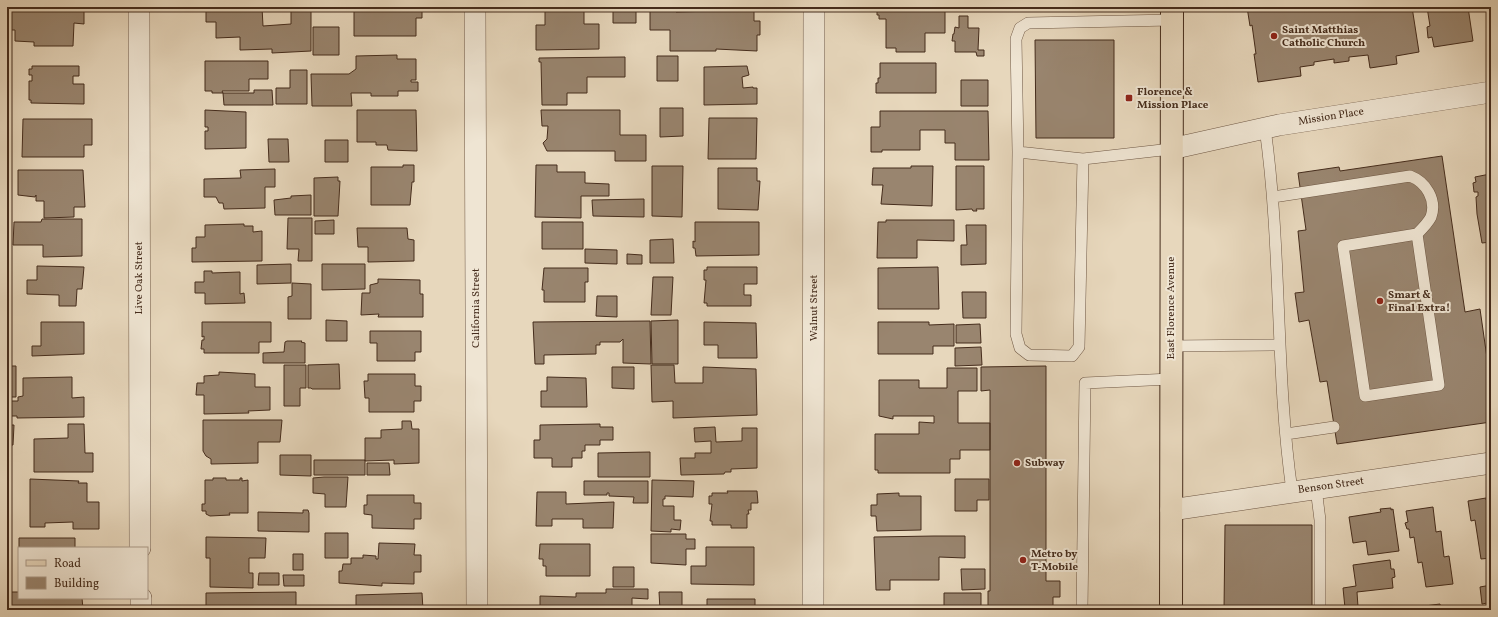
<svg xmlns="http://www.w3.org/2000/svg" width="1498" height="617" font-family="Vollkorn,serif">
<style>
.building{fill:#99856f;stroke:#452c1c}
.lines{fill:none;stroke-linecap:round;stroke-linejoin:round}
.lane-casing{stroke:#6e5744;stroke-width:12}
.street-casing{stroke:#6e5744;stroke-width:22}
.primary-casing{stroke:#452c1c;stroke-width:24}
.lane{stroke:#efe5d3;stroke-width:11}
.street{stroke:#efe5d3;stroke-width:21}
.primary{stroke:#e7d7bc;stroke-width:22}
.poi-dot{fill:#8f2418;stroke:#efe5d3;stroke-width:1.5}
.labels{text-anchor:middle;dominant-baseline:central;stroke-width:4;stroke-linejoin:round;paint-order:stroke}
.poi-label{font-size:11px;font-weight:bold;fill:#452c1c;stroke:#efe5d3;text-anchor:start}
.street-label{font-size:11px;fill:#452c1c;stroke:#efe5d3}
</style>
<rect width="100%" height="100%" fill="#e7d7bc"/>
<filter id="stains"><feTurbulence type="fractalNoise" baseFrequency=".005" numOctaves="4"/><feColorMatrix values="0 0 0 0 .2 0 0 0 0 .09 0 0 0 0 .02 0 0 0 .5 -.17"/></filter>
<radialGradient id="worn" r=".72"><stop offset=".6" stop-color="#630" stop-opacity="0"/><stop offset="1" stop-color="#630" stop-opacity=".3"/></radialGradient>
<!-- building -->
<path class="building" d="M7 7H84V24L74 23 73 46H34V42L15 41V30H7Z
M206 7H262L263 26 291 24V7H311V51L272 53V49L240 50V37L216 38V22H206Z
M354 7H422V18H416V36H354Z
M559 7H584V24H599V49L536 50V25H545V9H559Z
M613 7H636V23H613Z
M650 7H676V12L754 10V21H760V35H757V51L716 49V51H670V30H650Z
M877 7H945V33H925V52H896V48H886V19H879V15H877Z
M1247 7H1412L1419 52 1396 56 1397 64 1370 68 1368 55 1349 57V61L1334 63V59L1314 62V65L1300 67 1301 76 1258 82 1254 54H1256L1252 25 1250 26Z
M1427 7H1468L1473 41 1434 47 1432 37 1428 38 1427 27 1430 26Z
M959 16H968V28H979L978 50H984V56H977L976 52H955V41H952L953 34H954L955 27 959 28Z
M313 27H339V55H313Z
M1035 40H1114V138H1036Z
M397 55V59H416V80H411V82H418V91H398V96H371V93H351L352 106H312L311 74H349L356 69V56Z
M657 56H678V81H657Z
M625 57V77H587V93H567V105H542L541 62H539V58Z
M205 61H268V79H249V91H222L223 93H212V91H205Z
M880 63H936V93H876V83H878V78H880Z
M32 66H79V76H73V84H84V104L31 103V100H29V81H32V75H29V69H32Z
M747 66 749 75 742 77 743 88 753 87V88H757V104L704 105V67Z
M290 70H307V104H276V88H290Z
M961 80H988V106H961Z
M254 90H272L273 105H224L223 93H254Z
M660 108H683V136L660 137Z
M205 110 246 112V148L205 149V131H208V127H205Z
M357 110H416L417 151 388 150 387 145H376V142H357Z
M541 110H620V135H646V161H615V151H547L543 143 547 139 548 126H542Z
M880 111H988L989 160H955V143H945V130H920V150H882V152H871V127H880Z
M709 118H757L756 159H708Z
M23 119H92V145H84V157H22Z
M268 139H288L289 162H269Z
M325 140H348V162H325Z
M1442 156 1465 312 1480 309 1491 386V422L1337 444 1327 381 1320 382 1309 320 1299 322 1295 293 1304 292 1298 231 1306 230 1298 173 1339 167 1340 171Z
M403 165H414V182H412L410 205H371V167H403Z
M536 165H557V172H585V183L609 184V196H581V218L535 217Z
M652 166H683L682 217 652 216Z
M911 166H933L932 206 881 204 883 185H872L873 168H911Z
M956 166H984V209H976L977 211H973L972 209 956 210Z
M718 168H757V181H760L758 210 718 209Z
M275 169V187H265V208L224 209 223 203H219L216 197H204V179L241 178 240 170Z
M18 170H83L85 207H74V217L44 218V201H36V195L35 197 18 195Z
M1490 174H1491V242L1482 243 1477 214 1476 197 1478 196V192H1474L1473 183 1476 182 1475 177Z
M338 177V181H340L338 216H314V178Z
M7 194H8L9 216H7Z
M311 195V215H275L274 200 291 198V196Z
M644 199V217L593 216 592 200Z
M288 218H312V261H298L299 249H287Z
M42 219H82V256L43 257V245H13L14 222H41Z
M334 220V234H315V221Z
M886 220H954V241L917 240V258H877L878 222H886Z
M542 222H583V249H542Z
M695 222H759V255L696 256 695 248H693V241L695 242Z
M244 224V226H253V232L262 231V261L192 262V248H196V237H205V225Z
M966 225H986V264L961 265V245H967Z
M357 228H407L408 239 414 240V261L368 262V247H358Z
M673 239 674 263H650V240Z
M585 249 617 250V264L585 263Z
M627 254 642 255V264H627Z
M291 264V283L257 284V265Z
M322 264H365V289L322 290Z
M37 266 84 267 82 289H77L76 306H59V295L27 294V280H37Z
M707 267H757V284H744V295H751V306H707V303H704L706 280H704V270H707Z
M938 267 939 309H878V268Z
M544 268H588V282H585V302H544V290H542Z
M204 271H212V273L240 272V294L244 293 245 303 205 304V293H195V282H204Z
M653 277H673L671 315H651Z
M378 279 420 280V294H423V317H378L379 314 361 315 362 293H370V285L378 283Z
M292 283 311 284V319H288V297L292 296Z
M962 292H986V318H963Z
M597 296H617V317L596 316Z
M326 320 347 321V341H326Z
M678 320V364H652L651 321Z
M650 321 651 364 623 363V339L620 342H600V345H596V354L544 355V364H535L533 322Z
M41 322H84V354L32 356V346H41Z
M202 322H271V342H259V353H204V349H201L202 340H204V336L202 337Z
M704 322 756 323 757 358H718V345H704Z
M878 322H929V325L954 324V346H933V354H878Z
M980 324 981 343H956V325Z
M370 331H421V352H415V361H377V343H370Z
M287 341H302L301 342 305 343V363H263V353L284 352 285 342Z
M981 347 982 365 955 366V348Z
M339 364 340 389H312L311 388H308V365Z
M284 365H306V388H300V406H284Z
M651 365H674L675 383H703V367L756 369 757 415 673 418V401L652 402Z
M7 366H16V397H7Z
M1046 366V581H1060V597H1053V610H988V591H990V390L981 391V367Z
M612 367H634V389L612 388Z
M947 368H977V391H958V423H990V450H960V459H950V473H878V470H875V434H919V422L934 423V416H893V419L879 416V380H919V388H947Z
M219 372 255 374V387H270V410L248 411 249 413 204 414V395H196L197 383H204V376L219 375Z
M368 374H415V386H421V401H414V412H369V398H365L364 381H368Z
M72 377V398L84 397V417L17 418V416H7V401H18V397L23 396V378Z
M547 377 586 378 587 407H541V391H547Z
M203 420H282L280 442H258V463L211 464V459L206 456 203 451Z
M402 421H411L412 429H419V463L394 464V460L365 461V438H381V430L402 429Z
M68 424H84L85 453H93V472H34V439L68 438Z
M600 424V427H613V440H600V445H585V451H582V458H572V467H552V458H534V440H540V425Z
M7 425H14L13 445H7Z
M715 427 716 442 742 441V428H757V468L731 469V472H725L724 474 681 475 680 458H695V453H711V441L695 442 694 428Z
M650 452V477H598V453Z
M280 455H311V476L280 475Z
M314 460H365V475H314Z
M367 463H389L390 475H367Z
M324 477H348L346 507H325V494L313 493V478Z
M213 478H226V480H240V478H242V481L248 480V513H229L230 515 210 516 206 514V511H202V504H205V480H213Z
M30 479 79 481 78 483H87V502H99V529H73V522L45 523V527H30Z
M955 479H989V500H977V511H955Z
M652 480 694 481 693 497 665 496V499H663V506H674V520H681L680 530 671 529V532L651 531Z
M584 481H648V503H633L634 497 609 496V493H607V495H584Z
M727 491H757L758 503H751V510H748L749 514H747V528H731V525H712V521H710L712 504H709V496H712V493H728Z
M537 492H566V504L614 502 613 528H583V519H552V526H536Z
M899 493V496H921V530L877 531 876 516H871V505H877V494Z
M367 495H414V503H421V519H414V529L372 528V515L364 514V505H367Z
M1486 498V500L1491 499V558L1481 559 1475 520 1471 521 1468 501Z
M1433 507 1436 532 1441 531 1444 557 1449 556 1453 584 1426 587 1422 562 1418 563 1414 537 1410 538 1409 529H1407L1405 523 1408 522 1406 511Z
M1391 508V510L1393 509 1399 551 1368 555 1366 541 1353 543 1349 517 1381 512 1380 509Z
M303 510H308L309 513V532L258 531V512L303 513Z
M1225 525H1312V610H1224Z
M325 533H348V558H325Z
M651 534H686V539H695V549H686V565L651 563Z
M934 536H965V558L939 557V580H890V590H876L874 537Z
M206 537 266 538 265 558H249V573H253V588L210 587V558H206Z
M19 538H75V548H19Z
M379 543 415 544 414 555H421V572H414V584L382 583V586L339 583V571H342L343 564H351V558H363V555L376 556V559H378Z
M540 544H590V576H546V566H543V559H539Z
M706 547H754V585L691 584V566H706Z
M293 554H303V570H293Z
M1390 560 1391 569H1394L1395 577 1392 578 1393 588 1357 592 1358 607 1345 608 1343 588 1356 586 1353 565Z
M613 567H634V587H613Z
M961 569H985V589L962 590Z
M259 573H279V585H258Z
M283 575H304V586H284Z
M1491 585V608L1487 609V603L1482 604 1480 587Z
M606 589H648V599L632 598V607H605V610H540V596L576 597V593H606Z
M10 592H19V598H82L83 609 85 610H10Z
M296 592V610H213V608H206V593Z
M659 592H682V610H660Z
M422 593 423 610H356V595Z
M944 593H981V610H944Z
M707 599H755V610H707Z
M1440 604 1441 610H1417V607Z
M1395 606 1396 610H1362Z"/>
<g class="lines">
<!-- lane casing -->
<g class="lane-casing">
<path id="lane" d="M1265 128C1282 249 1275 371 1292 491
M1171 149 1083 159 1018 152 1016 39 1020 28 1028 23 1172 20
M1018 152 1016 334 1020 348 1029 355 1072 356 1079 347 1083 159
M1273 197 1410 176C1426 182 1437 200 1431 217 1428 223 1422 229 1417 234L1343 246 1365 396 1439 385 1417 234
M1171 346 1280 345
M1286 434 1334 427
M1316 488 1320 520V610
M1082 610 1085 383 1171 379"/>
</g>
<!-- street casing -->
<g class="street-casing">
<path id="street" d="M139 7 140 548
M475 7 477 610
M1171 149 1279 125 1491 92
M1171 510 1491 463
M141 598V610
M813 610 814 7"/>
</g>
<!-- primary casing -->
<g class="primary-casing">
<path id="primary" d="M1171 610 1172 7"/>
</g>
<!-- lane -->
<use href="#lane" class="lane"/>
<!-- street -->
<use href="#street" class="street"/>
<!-- primary -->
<use href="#primary" class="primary"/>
</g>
<!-- markers -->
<g class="poi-dot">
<circle cx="1274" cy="36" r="4"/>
<rect x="1125" y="94" width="8" height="8" rx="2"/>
<circle cx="1380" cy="301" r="4"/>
<circle cx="1017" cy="463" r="4"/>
<circle cx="1023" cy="560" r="4"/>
</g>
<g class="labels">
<!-- poi labels -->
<g class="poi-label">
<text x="1282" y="30">Saint Matthias<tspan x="1282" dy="13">Catholic Church</tspan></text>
<text x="1137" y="92">Florence &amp;<tspan x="1137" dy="13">Mission Place</tspan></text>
<text x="1388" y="295">Smart &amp;<tspan x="1388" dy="13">Final Extra!</tspan></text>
<text x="1025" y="463">Subway</text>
<text x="1031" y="554">Metro by<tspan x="1031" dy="13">T-Mobile</tspan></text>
</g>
<!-- street labels -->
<g class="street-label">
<text transform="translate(1331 117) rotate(-9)">Mission Place</text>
<text transform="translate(139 278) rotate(-90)">Live Oak Street</text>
<text transform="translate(476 308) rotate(-90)">California Street</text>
<text transform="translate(814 308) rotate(-90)">Walnut Street</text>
<text transform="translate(1171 308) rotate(-90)">East Florence Avenue</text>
<text transform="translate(1331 486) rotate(-8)">Benson Street</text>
</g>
</g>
<!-- margin -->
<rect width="1498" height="617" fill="none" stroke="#e7d7bc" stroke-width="24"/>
<rect x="8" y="8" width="1482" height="601" fill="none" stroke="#452c1c" stroke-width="2"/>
<rect x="12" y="12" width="1474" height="593" fill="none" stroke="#452c1c"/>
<!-- legend -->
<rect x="18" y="547" width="130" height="52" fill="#efe5d3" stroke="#ab9b8a"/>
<rect x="26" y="560" width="20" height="6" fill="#e7d7bc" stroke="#ab9b8a"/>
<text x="54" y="567" font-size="12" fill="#452c1c">Road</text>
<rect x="26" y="577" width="20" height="12" fill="#99856f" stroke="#ab9b8a"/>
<text x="54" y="587" font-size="12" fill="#452c1c">Building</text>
<rect width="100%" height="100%" filter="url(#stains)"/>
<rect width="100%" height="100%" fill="url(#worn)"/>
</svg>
